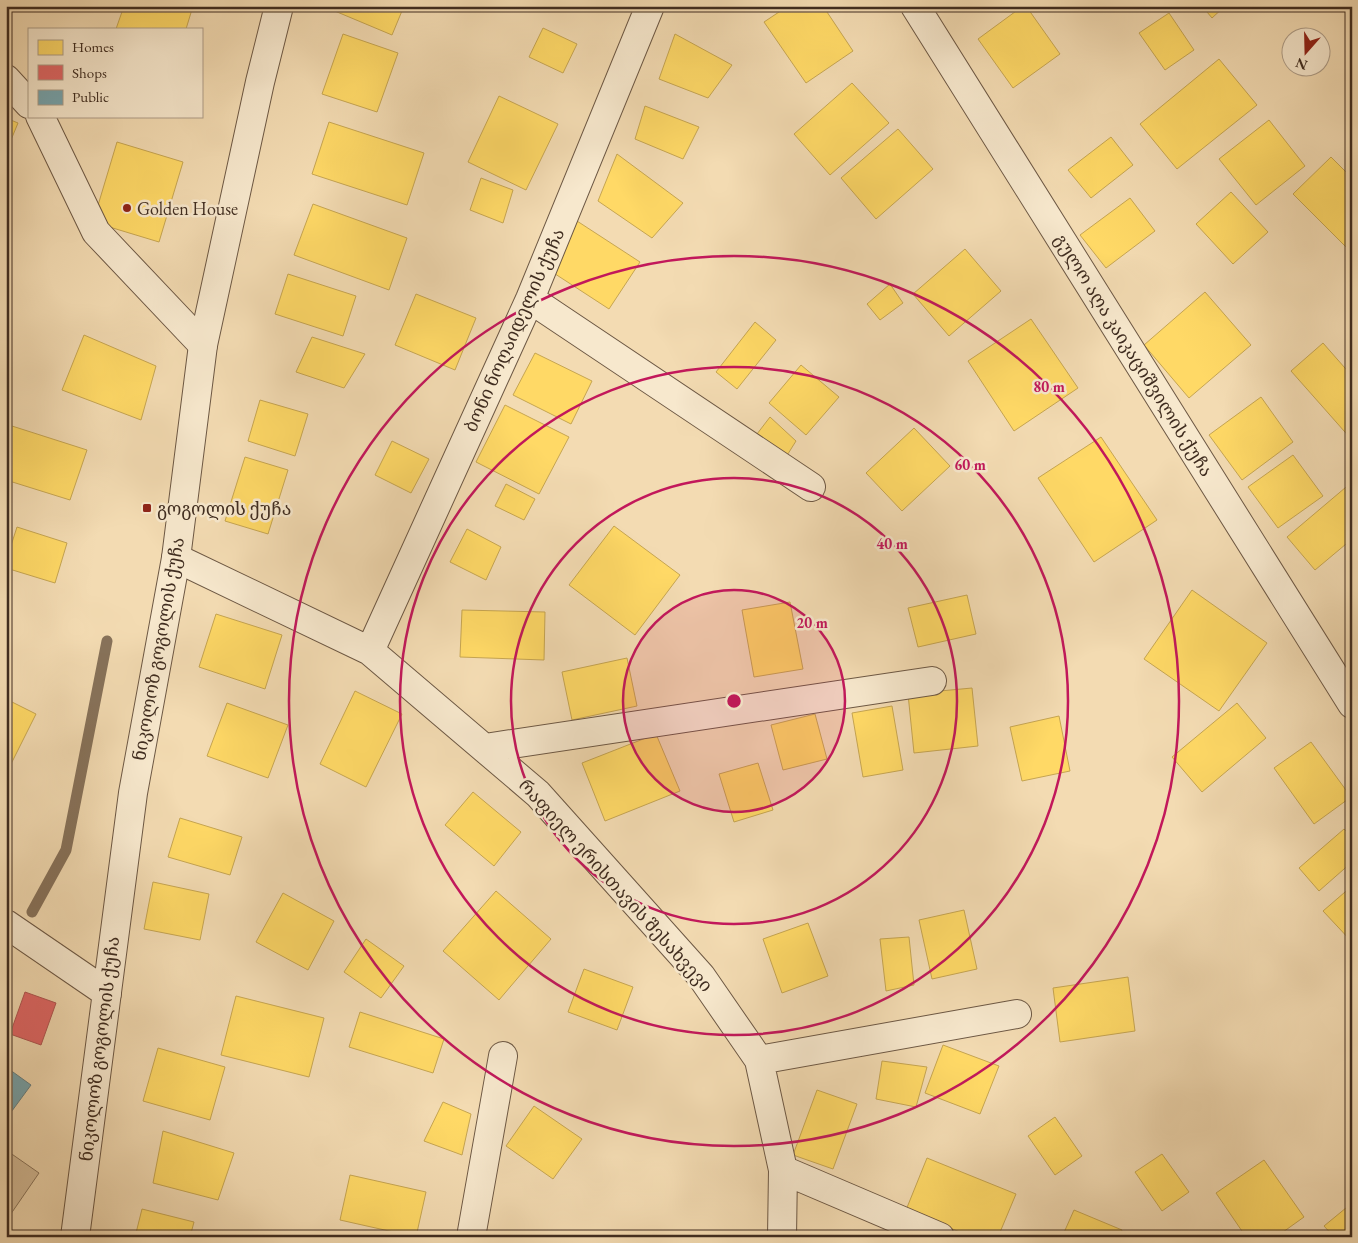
<svg xmlns="http://www.w3.org/2000/svg" width="1358" height="1243" font-family="'EB Garamond','Noto Serif Georgian',serif">
<style>
.pitch{fill:#d5bd99;stroke:#8a755c}
.homes{fill:#ffd966;stroke:#c6a551}
.shops{fill:#e06666;stroke:#b05551}
.public{fill:#76a5af;stroke:#668184}
.lines{fill:none;stroke-linecap:round;stroke-linejoin:round}
.stream{stroke:#87725a;stroke-width:11}
.minor-casing{stroke:#6d5844;stroke-width:30}
.tertiary-casing{stroke:#6d5844;stroke-width:30}
.minor{stroke:#f7e8cd;stroke-width:28}
.tertiary{stroke:#f7e8cd;stroke-width:28}
.ring{fill:none;stroke:#c2185b;stroke-width:2.5}
.poi-dot{fill:#8f2418;stroke:#f7e8cd;stroke-width:2}
.labels{text-anchor:middle;dominant-baseline:central;stroke-width:5;stroke-linejoin:round;paint-order:stroke}
.poi-label{font-size:18px;fill:#402d20;stroke:#f7e8cd;text-anchor:start}
.street-label{font-size:18px;fill:#402d20;stroke:#f7e8cd}
.centre{fill:#c2185b;stroke:#f7e8cd;stroke-width:2.5}
.ring-label{font-size:15px;text-anchor:middle;font-weight:bold;fill:#c2185b;stroke:#f7e8cd;stroke-width:5;stroke-linejoin:round;paint-order:stroke}
</style>
<rect width="100%" height="100%" fill="#f3dbb2"/>
<filter id="stains"><feTurbulence type="fractalNoise" baseFrequency=".004" numOctaves="4"/><feColorMatrix values="0 0 0 0 .2 0 0 0 0 .09 0 0 0 0 .02 0 0 0 .5 -.17"/></filter>
<radialGradient id="worn" r=".72"><stop offset=".6" stop-color="#630" stop-opacity="0"/><stop offset="1" stop-color="#630" stop-opacity=".3"/></radialGradient>
<!-- pitch -->
<path class="pitch" d="M6 1150 39 1173 6 1221Z"/>
<!-- homes -->
<path class="homes" d="M124 6H193L186 29H116Z
M331 6H404L392 35 330 9Z
M788 6H823L853 51 806 83 764 22Z
M1023 6H1026L1060 54 1013 88 978 39Z
M1202 6H1225L1212 18Z
M1169 13 1194 50 1165 70 1139 33Z
M543 28 577 44 563 73 529 57Z
M343 34 398 53 377 112 322 94Z
M675 34 732 65 708 98 659 79Z
M1219 59 1257 105 1177 169 1140 124Z
M852 83 889 123 830 175 794 134Z
M499 96 558 124 526 190 468 162Z
M645 106 699 127 683 159 635 139Z
M6 118 18 123 6 152Z
M1269 120 1305 166 1256 205 1219 159Z
M329 122 424 153 407 205 312 174Z
M898 129 933 169 876 219 841 178Z
M1111 137 1133 165 1091 198 1068 170Z
M117 142 183 162 159 242 93 222Z
M617 154 683 203 652 238 598 201Z
M1331 157 1352 178V253L1293 194Z
M481 178 513 190 503 223 470 210Z
M1231 192 1268 232 1233 264 1196 224Z
M1130 198 1155 231 1106 268 1080 235Z
M313 204 407 238 389 290 294 255Z
M577 221 640 262 609 309 546 268Z
M965 249 1001 291 949 336 913 294Z
M288 274 356 296 343 336 275 314Z
M890 284 903 303 880 320 867 304Z
M1205 292 1251 345 1189 398 1144 345Z
M416 294 476 318 455 370 395 345Z
M1031 319 1078 388 1014 431 968 361Z
M755 322 776 340 737 389 716 372Z
M84 335 156 366 141 420 62 390Z
M312 337 365 354 344 388 296 372Z
M1323 343 1352 376V440L1291 371Z
M535 353 592 381 571 424 513 395Z
M801 365 839 397 806 435 769 403Z
M1261 397 1293 442 1242 480 1209 435Z
M260 400 308 414 295 456 248 441Z
M505 405 569 437 539 494 476 462Z
M770 417 796 441 786 457 757 434Z
M12 426 87 450 70 500 6 480V445Z
M914 428 950 466 902 511 866 473Z
M1101 437 1157 520 1094 562 1038 478Z
M392 441 429 459 411 493 375 475Z
M1293 455 1323 496 1278 528 1248 487Z
M245 457 288 470 268 534 225 521Z
M1352 482V539L1315 570 1287 537Z
M506 484 535 499 524 520 495 506Z
M614 526 680 575 635 635 569 585Z
M17 527 67 543 55 583 6 568V561Z
M467 529 501 547 486 580 450 562Z
M1192 590 1267 643 1219 711 1144 659Z
M967 595 976 634 918 647 908 608Z
M790 602 803 669 754 677 742 610Z
M462 610 545 612 544 660 460 657Z
M216 614 282 635 265 689 199 667Z
M627 658 637 706 572 720 562 672Z
M972 688 978 746 914 753 908 694Z
M355 691 402 714 366 787 320 764Z
M6 699 36 714 6 774Z
M227 703 288 725 268 778 207 756Z
M1237 703 1266 738 1202 792 1172 757Z
M892 706 903 770 863 777 852 713Z
M815 714 827 759 783 770 771 725Z
M1059 716 1070 771 1022 781 1010 727Z
M656 734 680 791 605 821 582 763Z
M1311 742 1351 797 1314 824 1274 768Z
M758 763 773 810 734 822 719 774Z
M473 792 521 832 494 866 445 825Z
M180 818 242 837 230 875 168 857Z
M1344 829 1352 837V862L1319 891 1299 868Z
M153 882 209 894 200 940 144 929Z
M1352 886V942L1323 911Z
M496 891 551 939 499 1000 443 951Z
M283 893 334 921 308 970 256 942Z
M964 910 977 969 932 979 919 920Z
M808 923 828 976 782 993 763 939Z
M909 937 914 985 886 991 880 939Z
M366 939 404 966 381 998 344 972Z
M584 969 633 987 617 1030 568 1012Z
M1128 977 1135 1031 1060 1042 1053 988Z
M236 996 324 1018 309 1077 221 1055Z
M360 1012 444 1039 433 1073 349 1047Z
M943 1045 999 1066 980 1114 925 1093Z
M158 1048 225 1067 210 1120 143 1101Z
M882 1061 927 1067 916 1107 876 1099Z
M817 1090 857 1104 833 1169 793 1155Z
M443 1102 471 1114 462 1155 424 1141Z
M534 1106 582 1139 553 1179 506 1146Z
M1055 1117 1082 1156 1055 1175 1028 1136Z
M163 1131 234 1153 218 1200 153 1183Z
M1162 1154 1189 1192 1162 1211 1135 1172Z
M927 1158 1016 1194 998 1237H972L906 1210Z
M1264 1160 1304 1217 1276 1237H1246L1216 1193Z
M350 1175 426 1192 416 1237 340 1220Z
M1352 1203V1237H1334L1324 1226Z
M142 1209 194 1222 190 1237H135Z
M1074 1210 1122 1230 1119 1237H1062Z"/>
<!-- shops -->
<path class="shops" d="M25 992 56 1003 41 1045 10 1034Z"/>
<!-- public -->
<path class="public" d="M6 1067 31 1085 6 1119Z"/>
<g class="lines">
<!-- stream -->
<path class="stream" d="M32 912 66 850 107 641"/>
<!-- minor casing -->
<g class="minor-casing">
<path id="minor" d="M915 6 1352 704
M6 79 29 104
M40 116 96 232 203 345
M530 299 811 487
M176 558 370 651 538 794 701 976 759 1060 783 1170 782 1237
M370 651 530 299 650 6
M485 748 932 681
M6 924 107 993
M759 1060 1017 1014
M783 1170 940 1237
M471 1237 503 1056"/>
</g>
<!-- tertiary casing -->
<g class="tertiary-casing">
<path id="tertiary" d="M75 1237 133 793 176 558 203 345 260 82 279 6"/>
</g>
<!-- minor -->
<use href="#minor" class="minor"/>
<!-- tertiary -->
<use href="#tertiary" class="tertiary"/>
</g>
<!-- distance rings -->
<circle cx="734" cy="701" r="111" fill="#c2185b" fill-opacity=".12"/>
<g class="ring">
<circle cx="734" cy="701" r="111"/>
<circle cx="734" cy="701" r="223"/>
<circle cx="734" cy="701" r="334"/>
<circle cx="734" cy="701" r="445"/>
</g>
<!-- markers -->
<g class="poi-dot">
<circle cx="127" cy="208" r="5"/>
<rect x="142" y="503" width="10" height="10" rx="2.5"/>
</g>
<g class="labels">
<!-- poi labels -->
<g class="poi-label">
<text x="137" y="208">Golden House</text>
<text x="157" y="508">გოგოლის ქუჩა</text>
</g>
<!-- street labels -->
<g class="street-label">
<text transform="translate(514 330) rotate(-66)">ბონი ნოღაიდელის ქუჩა</text>
<text transform="translate(1134 355) rotate(58)">გულო აღა კაიკაციშვილის ქუჩა</text>
<text transform="translate(158 649) rotate(-80)">ნიკოლოზ გოგოლის ქუჩა</text>
<text transform="translate(616 885) rotate(48)">რაფიელ ერისთავის შესახვევი</text>
<text transform="translate(99 1049) rotate(-83)">ნიკოლოზ გოგოლის ქუჩა</text>
</g>
</g>
<circle cx="734" cy="701" r="8" class="centre"/>
<g class="ring-label">
<text x="1049" y="392">80 m</text>
<text x="970" y="470">60 m</text>
<text x="892" y="549">40 m</text>
<text x="812" y="628">20 m</text>
</g>
<!-- margin -->
<rect width="1358" height="1243" fill="none" stroke="#f3dbb2" stroke-width="25"/>
<rect x="8" y="8" width="1343" height="1228" fill="none" stroke="#402d20" stroke-width="2.5"/>
<rect x="12" y="12" width="1333" height="1218" fill="none" stroke="#402d20"/>
<!-- legend -->
<rect x="28" y="28" width="175" height="90" fill="#f7e8cd" stroke="#ae9d88"/>
<rect x="38" y="40" width="25" height="15" fill="#ffd966" stroke="#ae9d88"/>
<text x="72" y="52" font-size="15" fill="#402d20">Homes</text>
<rect x="38" y="65" width="25" height="15" fill="#e06666" stroke="#ae9d88"/>
<text x="72" y="78" font-size="15" fill="#402d20">Shops</text>
<rect x="38" y="90" width="25" height="15" fill="#76a5af" stroke="#ae9d88"/>
<text x="72" y="102" font-size="15" fill="#402d20">Public</text>
<!-- north arrow -->
<g transform="translate(1306 52) rotate(200)"><circle r="24" fill="#f7e8cd" stroke="#ae9d88"/>
<path d="M0-4L9 19L0 12L-9 19Z" fill="#8f2418"/>
<text y="-8" font-size="14" font-weight="bold" text-anchor="middle" fill="#402d20">N</text>
</g>
<rect width="100%" height="100%" filter="url(#stains)"/>
<rect width="100%" height="100%" fill="url(#worn)"/>
</svg>
